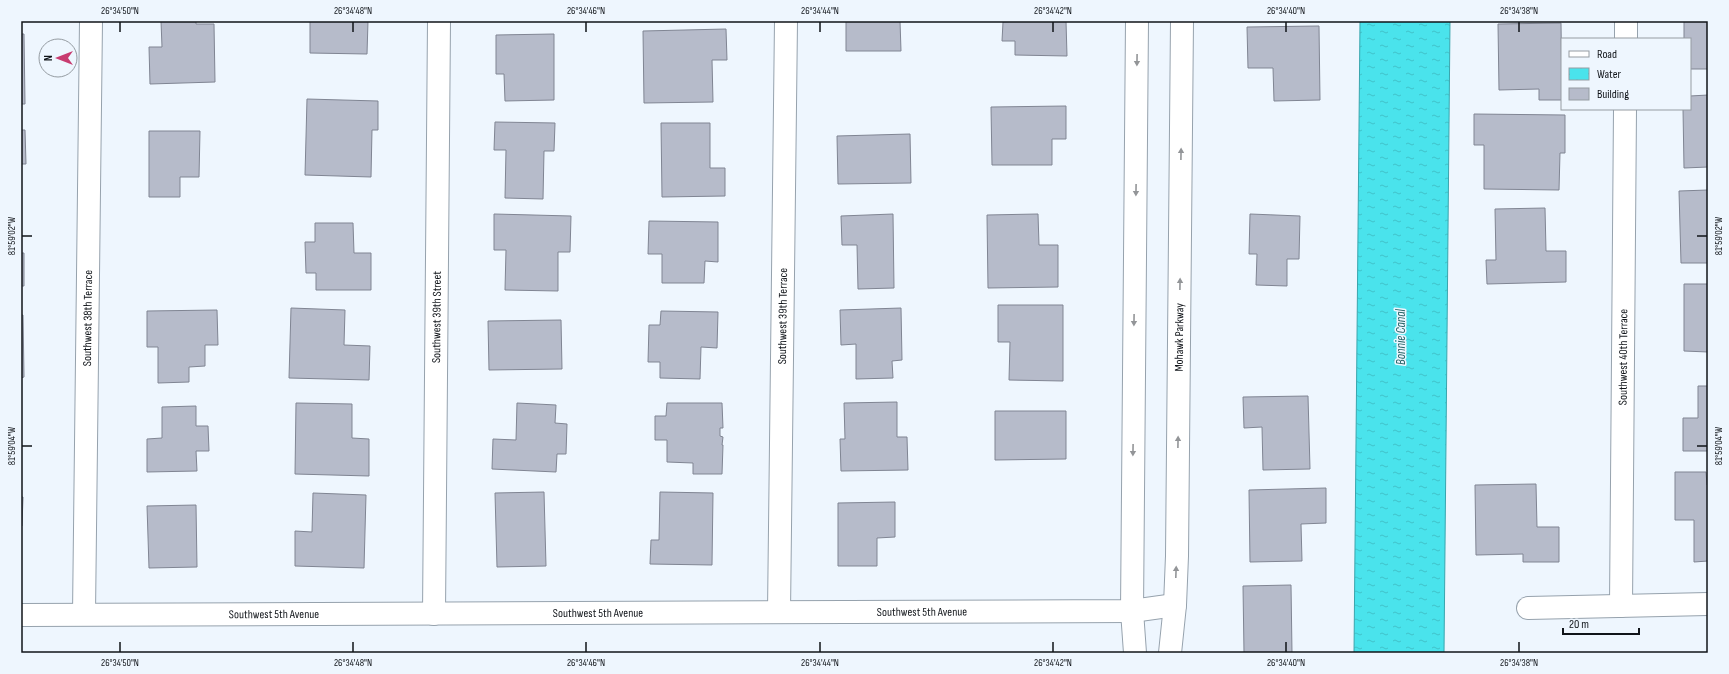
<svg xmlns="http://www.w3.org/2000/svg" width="1729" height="674" font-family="'Sofia Sans Condensed',sans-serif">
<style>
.water{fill:url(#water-ripples);stroke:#39a5ad}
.building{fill:#b6bbca;stroke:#808593}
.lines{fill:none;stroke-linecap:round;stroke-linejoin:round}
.minor-casing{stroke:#96a2ad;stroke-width:24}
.minor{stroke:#fff;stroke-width:22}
.oneway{fill:#939598}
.ticks{fill:none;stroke:#101419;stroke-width:1.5}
.labels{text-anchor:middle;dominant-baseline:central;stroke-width:3;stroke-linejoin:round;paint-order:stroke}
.street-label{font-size:12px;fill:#101419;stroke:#eef6fe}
.water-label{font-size:13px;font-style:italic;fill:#256265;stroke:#eef6fe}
.neatline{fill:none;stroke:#101419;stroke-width:1.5}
.ticks-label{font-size:10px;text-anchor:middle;fill:#101419}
</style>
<defs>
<pattern id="water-ripples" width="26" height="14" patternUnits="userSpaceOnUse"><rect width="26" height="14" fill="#4ae3ec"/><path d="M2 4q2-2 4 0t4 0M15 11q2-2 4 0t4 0" fill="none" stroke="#40c2ca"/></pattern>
</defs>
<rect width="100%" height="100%" fill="#eef6fe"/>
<!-- water -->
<path class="water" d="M1360 21H1450L1444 653H1354Z"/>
<!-- building -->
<path class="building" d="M161 21H196V24H214L215 82 150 84 149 47H162Z
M310 21H368L367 54 310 53Z
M846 21H900L901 51H846Z
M1016 21H1066L1067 56 1015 55V41H1002L1003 22Z
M1684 21H1708V69H1690V39H1684Z
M1561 23 1562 100H1539V89L1499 90 1498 24Z
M1319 26 1320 100 1274 101 1273 68H1248L1247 27Z
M726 29 727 60H712L713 102 644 103 643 31Z
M21 34H24L25 104H21Z
M554 34V100L505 101 504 74H496V35Z
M1708 95V167L1684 168 1683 109H1690V96Z
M307 99 378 101V130H372L371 177 305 175Z
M1066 106V139H1052V165H992L991 107Z
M1474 114 1565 115V153H1560L1559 190 1484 189V145H1474Z
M495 122 555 123 554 151H544L543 199 505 198 506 150H494Z
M661 123H710V168H725V196L662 197Z
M21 130H25L26 164H21Z
M149 131H200L199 177H180V197H149Z
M910 134 911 183 838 184 837 136Z
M1708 190V263H1681L1679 191Z
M1545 208 1546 251H1566V282L1487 284 1486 260H1496L1495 209Z
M494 214 571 216 570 252H558V291L505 290 506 250H494Z
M893 214 894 288 858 289 857 245H842L841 216Z
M1038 214 1039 245H1058V287L988 288 987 215Z
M1250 214 1300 216 1299 259H1287V286L1256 285 1257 254H1249Z
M649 221 718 222V262L705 261 704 283H662V254H648Z
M315 223H353L354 253H371V290H316V273H306L305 242H315Z
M21 253H24V286H21Z
M1684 284H1708V352L1684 351Z
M998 305H1063V381L1009 380 1010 342H998Z
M291 308 345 310 344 345 370 346 369 380 289 378Z
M901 308 902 360 892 361 893 378 856 379V344L841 345 840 310Z
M217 310 218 345H205V366L189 367V382L158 383V347H147V311Z
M661 311 718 312 717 348 701 347 700 379 660 378V362H648L649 325H660Z
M21 315H23L24 377 21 378Z
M561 320 562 369 489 370 488 321Z
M1698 386H1708V451H1683V418H1698Z
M1308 396 1310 469 1263 470 1262 427 1244 428 1243 397Z
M897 402V437H907L908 470 841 471 840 439H845L844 403Z
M296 403 352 404V438L369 439V476L295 474Z
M517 403 556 405 555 423 567 424 566 454H557L556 472 492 469 493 439 516 440Z
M667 403H722L723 428H720V436L723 437 722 445H723L722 474H693V463L667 462V440H655V416H666Z
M196 406V426H208L209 451H196L197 471 147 472V439L162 438V407Z
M995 411H1066V459L995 460Z
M1675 472H1706L1707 485H1708V561L1694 562V520H1675Z
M1536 484 1537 527H1559V562H1523V554L1476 555 1475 485Z
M1326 488V523L1301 524 1302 561 1250 562 1249 490Z
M544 492 546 566 497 567 495 493Z
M660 492 713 493 712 565 650 564 651 540H659Z
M313 493 366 495 364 568 295 566V531L312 532Z
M21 497H23L22 526H21Z
M895 502V537L877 538V566H838V503Z
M196 505 197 567 149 568 147 506Z
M1291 585 1292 653H1244L1243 586Z"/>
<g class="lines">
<!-- minor casing -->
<g class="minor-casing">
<g id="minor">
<path d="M1626 39V21"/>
<path id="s1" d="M1621 606 1625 109"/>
<path d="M1528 608 1708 604"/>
<path id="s2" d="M779 612 786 21"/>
<path id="s3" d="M84 614 91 21"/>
<path id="s4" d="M434 614 439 21"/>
<path id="s5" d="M21 615 1132 611 1175 605"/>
<path d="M1135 653 1132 611 1137 21"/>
<path id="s6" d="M1170 653 1175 605 1177 556 1182 21"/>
</g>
</g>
<!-- minor -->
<use href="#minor" class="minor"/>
</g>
<!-- one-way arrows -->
<defs><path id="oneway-solid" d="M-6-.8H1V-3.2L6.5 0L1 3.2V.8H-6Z"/></defs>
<g class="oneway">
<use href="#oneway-solid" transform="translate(1137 60) rotate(91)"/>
<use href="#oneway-solid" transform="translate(1181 154) rotate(-89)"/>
<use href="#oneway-solid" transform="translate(1136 190) rotate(91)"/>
<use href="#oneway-solid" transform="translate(1180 284) rotate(-89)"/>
<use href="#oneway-solid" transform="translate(1134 320) rotate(91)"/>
<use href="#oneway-solid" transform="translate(1178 442) rotate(-89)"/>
<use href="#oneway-solid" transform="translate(1133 450) rotate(91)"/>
<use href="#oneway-solid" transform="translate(1176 572) rotate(-88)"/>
</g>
<!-- ticks -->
<path class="ticks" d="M120 22V32M353 22V32M586 22V32M820 22V32M1053 22V32M1286 22V32M1519 22V32M22 236H32M1697 236H1707M22 446H32M1697 446H1707M120 642V652M353 642V652M586 642V652M820 642V652M1053 642V652M1286 642V652M1519 642V652"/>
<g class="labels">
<!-- street labels -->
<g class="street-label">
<text stroke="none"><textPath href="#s2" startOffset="296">Southwest 39th Terrace</textPath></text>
<text stroke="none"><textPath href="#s4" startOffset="297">Southwest 39th Street</textPath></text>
<text stroke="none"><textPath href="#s3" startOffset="296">Southwest 38th Terrace</textPath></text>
<text stroke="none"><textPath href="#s6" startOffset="316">Mohawk Parkway</textPath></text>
<text stroke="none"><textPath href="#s1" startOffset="249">Southwest 40th Terrace</textPath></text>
<text stroke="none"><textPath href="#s5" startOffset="901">Southwest 5th Avenue</textPath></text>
<text stroke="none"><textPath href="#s5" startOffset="577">Southwest 5th Avenue</textPath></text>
<text stroke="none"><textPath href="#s5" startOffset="253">Southwest 5th Avenue</textPath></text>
</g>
<!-- water labels -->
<g class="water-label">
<text transform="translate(1401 337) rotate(-90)">Bonnie Canal</text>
</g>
</g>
<!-- border -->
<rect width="1729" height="674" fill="none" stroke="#eef6fe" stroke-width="44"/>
<!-- legend -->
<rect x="1561" y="38" width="130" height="72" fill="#eef6fe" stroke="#959ca2"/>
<rect x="1569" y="51" width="20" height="6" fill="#ffffff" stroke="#959ca2"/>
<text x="1597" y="58" font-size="12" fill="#101419">Road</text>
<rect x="1569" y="68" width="20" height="12" fill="url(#water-ripples)" stroke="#959ca2"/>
<text x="1597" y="78" font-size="12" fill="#101419">Water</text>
<rect x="1569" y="88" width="20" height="12" fill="#b6bbca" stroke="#959ca2"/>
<text x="1597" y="98" font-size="12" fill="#101419">Building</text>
<!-- north arrow -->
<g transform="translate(58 58) rotate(270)"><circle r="19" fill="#eef6fe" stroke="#959ca2"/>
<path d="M0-3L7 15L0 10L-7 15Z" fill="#c83c70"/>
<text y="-6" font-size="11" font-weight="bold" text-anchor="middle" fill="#101419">N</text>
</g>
<!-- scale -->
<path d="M1563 628v6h76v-6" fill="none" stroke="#101419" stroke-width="2"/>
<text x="1569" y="628" font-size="12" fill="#101419" stroke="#eef6fe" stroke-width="3" paint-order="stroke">20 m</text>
<rect x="22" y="22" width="1685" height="630" class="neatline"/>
<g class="ticks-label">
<text x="120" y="14">26°34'50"N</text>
<text x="353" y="14">26°34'48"N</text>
<text x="586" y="14">26°34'46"N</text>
<text x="820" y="14">26°34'44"N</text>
<text x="1053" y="14">26°34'42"N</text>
<text x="1286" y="14">26°34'40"N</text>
<text x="1519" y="14">26°34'38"N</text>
<text transform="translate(1718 236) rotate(-90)" y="4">81°59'02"W</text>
<text transform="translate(11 236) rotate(-90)" y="4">81°59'02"W</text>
<text transform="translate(1718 446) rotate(-90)" y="4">81°59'04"W</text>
<text transform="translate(11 446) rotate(-90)" y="4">81°59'04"W</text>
<text x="120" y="666">26°34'50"N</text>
<text x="353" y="666">26°34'48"N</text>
<text x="586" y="666">26°34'46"N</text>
<text x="820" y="666">26°34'44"N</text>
<text x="1053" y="666">26°34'42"N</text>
<text x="1286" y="666">26°34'40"N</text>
<text x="1519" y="666">26°34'38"N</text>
</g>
</svg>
